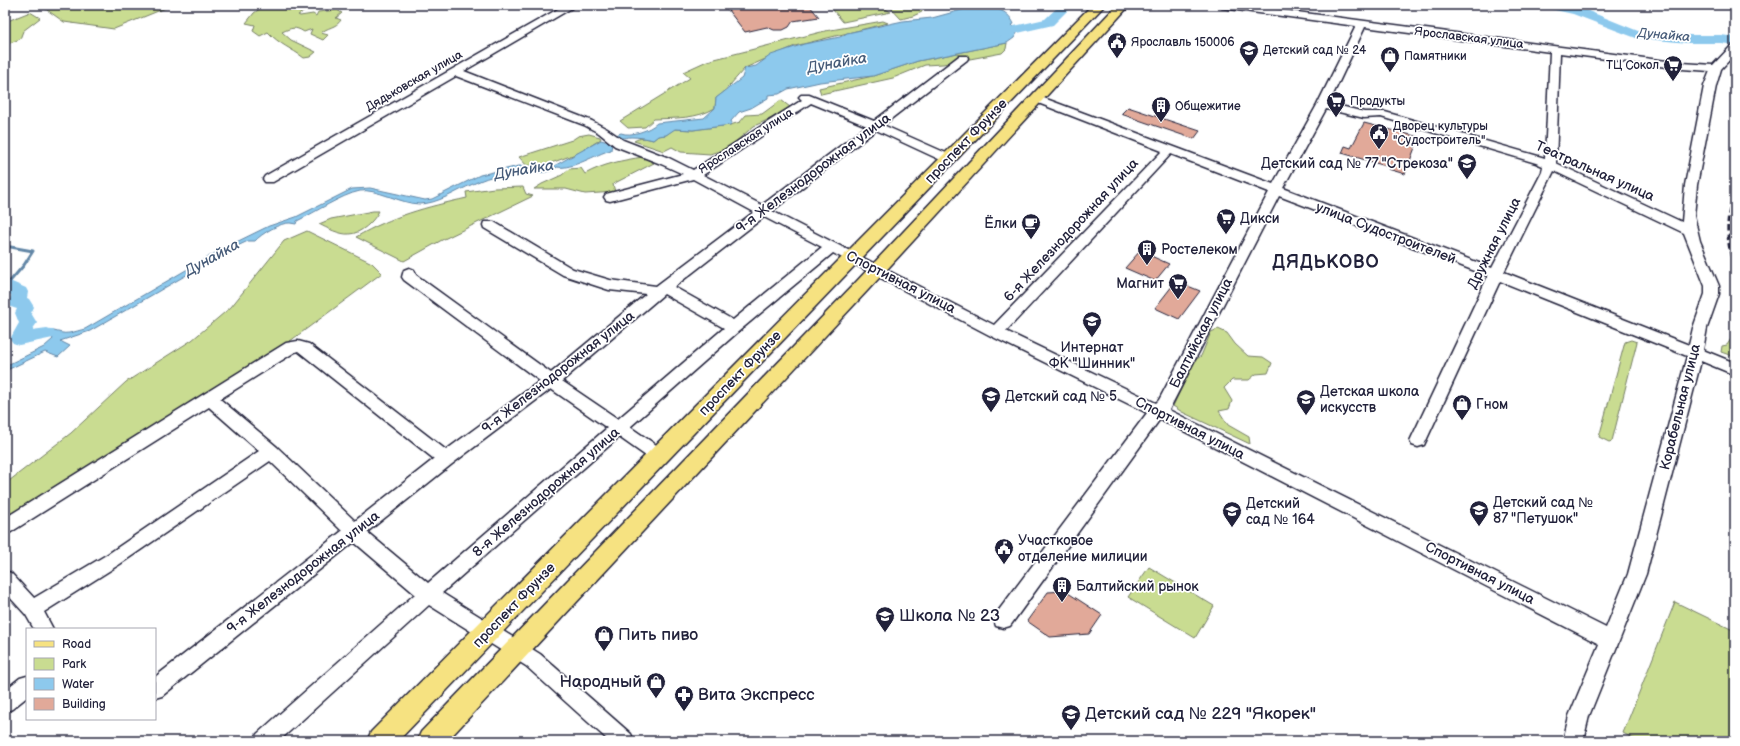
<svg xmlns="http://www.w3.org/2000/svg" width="1740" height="746" font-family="'Balsamiq Sans',sans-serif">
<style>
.green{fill:#c9dc91;stroke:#767f66}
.water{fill:#8dc9ed;stroke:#6286a6}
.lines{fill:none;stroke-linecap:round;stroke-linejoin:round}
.stream{stroke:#6286a6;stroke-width:3}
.river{fill:#8dc9ed;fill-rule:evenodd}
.building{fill:#e1a999;stroke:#22223b}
.minor-casing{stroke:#22223b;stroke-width:3}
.major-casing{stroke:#22223b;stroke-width:3}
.minor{fill:#fff;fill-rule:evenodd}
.major{fill:#f6e281;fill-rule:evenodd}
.rail{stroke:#22223b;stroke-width:3;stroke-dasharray:5.5 3;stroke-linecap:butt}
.labels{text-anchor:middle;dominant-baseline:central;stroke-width:3.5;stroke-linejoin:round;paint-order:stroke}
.far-street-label{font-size:12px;fill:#22223b;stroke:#fff}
.far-poi-label{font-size:12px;fill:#22223b;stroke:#fff;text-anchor:start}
.far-water-label{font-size:13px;font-style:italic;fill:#475c79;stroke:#fff}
.street-label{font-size:14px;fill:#22223b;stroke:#fff}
.poi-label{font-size:14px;fill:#22223b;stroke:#fff;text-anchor:start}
.water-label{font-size:15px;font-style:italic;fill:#475c79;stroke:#fff}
.near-poi-label{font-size:17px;fill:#22223b;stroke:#fff;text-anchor:start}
.district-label{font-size:18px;font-weight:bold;letter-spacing:1px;fill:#22223b;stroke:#fff}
</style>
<rect width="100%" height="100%" fill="#fff"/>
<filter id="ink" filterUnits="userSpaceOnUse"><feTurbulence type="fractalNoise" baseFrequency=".025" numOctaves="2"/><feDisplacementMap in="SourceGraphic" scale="8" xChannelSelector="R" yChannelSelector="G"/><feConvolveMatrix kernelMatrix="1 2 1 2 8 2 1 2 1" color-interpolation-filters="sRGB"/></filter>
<g filter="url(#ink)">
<!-- green -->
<path class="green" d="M40 5H173L114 29 64 22Z
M265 5H306L295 9 305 11 298 15 300 16 313 14 316 16 318 12 337 10 342 13 336 18 341 20C336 28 327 27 321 33L328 35 323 40 310 34 312 29 304 32C295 26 291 28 282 32L291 40 316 52 310 57 304 58C291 48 280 45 268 32L260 36 253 31 255 25 246 23 254 13Z
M852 5H878L891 12 843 22 833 10Z
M888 5H921L922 12 913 16 901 19Z
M30 12 40 18 23 31 20 39 5 45V22Z
M883 21 888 23 795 46 745 68 722 94 716 98 715 108C697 119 675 118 654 119L645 127 628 128 620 121 690 78 683 72 707 61 825 31Z
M1007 43 1006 49 1002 53 943 64 925 65 893 78 821 94 819 88 873 76 918 61Z
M781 100 790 107 772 118 754 126 728 148 710 154 681 152 672 147 664 151 634 141C640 137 646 138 653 140L658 136 666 135 674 129 693 130 730 125 740 122 746 115 762 114Z
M589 134 600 137 601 139 581 152 543 166H527L519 157 572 140 578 136Z
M643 157 654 163 613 184 615 192 585 194 566 189H534L542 184 562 175 569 169 581 168 585 174C603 164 623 160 643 157Z
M523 187 526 194 533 196 442 240 404 261 356 237C392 216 426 207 467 198L466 192 494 188Z
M373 211H379C374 221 361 234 349 234 341 235 326 228 319 224L331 219Z
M307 231 372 263 382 273 282 347 5 520V484L71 433 126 382 192 340 231 307 284 241Z
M1218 329 1227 333 1235 344 1248 356 1263 357 1272 363 1268 373 1256 374 1249 380H1232L1224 388 1232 401 1229 409 1219 411 1228 425 1249 437 1250 444 1182 412 1173 406 1195 360 1201 356 1211 332Z
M1735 337V357L1721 352 1722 346 1727 345 1731 339Z
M1631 340 1637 342 1612 441 1609 442 1599 437 1625 342Z
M1149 567 1214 606 1195 638 1128 597Z
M1675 602 1735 631V741H1638L1623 733Z"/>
<!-- water -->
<path class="water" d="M976 6C992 7 1007 8 1014 24L1011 25 1013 27 1019 30 1014 38 1007 43 918 61 873 76 820 82 788 89 779 94 768 95V98L751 108 739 112 731 121 732 123 730 125 693 130 675 129 666 135 658 136 653 140C647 138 637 137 631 137 624 137 621 141 616 135L621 133C631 137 650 130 657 123L704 118 715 108 716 98 742 78 745 68 756 66 771 55 804 44 840 37 847 33 903 21 932 18Z
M601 140 612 143 611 150C596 154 572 170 557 167 544 178 525 168 510 172 497 175 485 178 473 184 456 191 438 204 419 204 402 204 375 188 360 191 341 195 316 212 297 221L296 224C294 224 292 223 290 223 281 222 261 234 255 241H248L233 248 90 331 60 341 70 346 58 357 45 352 5 371V366L44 347 53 339 51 336 42 335 23 340C32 335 43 330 54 331 59 332 63 334 69 333 75 332 80 330 85 329L222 249 269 226 296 217 352 189 370 188 425 200 432 199 480 175 519 166H554Z"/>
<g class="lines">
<!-- stream -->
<path class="stream" d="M5 246 33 251 24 265 6 286"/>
<!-- river -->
<path class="river" d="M1060 5H1073L1053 25 996 38 992 37 990 34 992 31 1045 19Z
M1544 5H1566L1581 8 1638 31 1687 35H1721L1735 37V45L1721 43H1687L1636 38 1573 14 1546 8Z
M5 279 26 288 28 292 27 298 29 299 34 307 31 313 37 323 32 330 47 328 53 330 56 334 53 338 19 345 13 343 10 339 19 323 15 313 17 309 11 307 9 303 11 295 5 292Z"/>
</g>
<!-- building -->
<path class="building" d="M724 5H809L819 17 793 21 789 27 783 30H774L767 27 745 32Z
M1128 107 1200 131 1194 139 1121 114Z
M1364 123 1419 137 1405 174 1388 169 1389 167 1342 153 1345 146 1351 148Z
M1140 251 1169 264 1155 281 1125 268Z
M1176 281 1200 291 1179 319 1155 308Z
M1065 591 1102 615 1089 634 1050 637 1027 621 1048 592Z"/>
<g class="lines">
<!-- minor casing -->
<g class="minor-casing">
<path id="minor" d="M565 5H577L464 71 592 121 607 129 623 140 669 158 693 170 802 100 799 97 801 95H809L874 121 959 56H967L968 58 967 60 883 125 953 156 955 159 953 162H945L876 130 772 211 994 325 1162 151 1033 101 1031 99 1033 97H1041L1273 184 1317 105 1356 26 1222 8 1217 5H1244L1682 63 1713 65 1731 46 1735 45V54L1721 69 1716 86 1697 185 1694 216 1700 241 1719 286V294L1707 328 1703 350 1735 363V375L1701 361 1646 574 1589 716 1583 741H1563L1569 716 1599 644 1160 419 1010 626 1003 628 996 626 994 620 996 614 1147 413 991 336 833 253 739 331 630 427 665 451 667 456 665 461 659 462 653 461 619 437 442 593 540 654 631 734 634 741H609L526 666 429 605 279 741H254L257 734 415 594 354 542 162 696 155 698V677L342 531 270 461 120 564 44 612 53 629H34L26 615 5 592V571L11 573 34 598 108 554 259 451 209 407 11 532 5 534V518L286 343 298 341 309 344 446 450 540 381 404 280 402 277 404 270 409 268 414 270 416 275 551 373 646 294 609 290 563 275 484 228 483 225 484 222H494L573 269 610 280 656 286 754 212 693 179 610 201 606 200 604 197 606 194 683 174 661 164 615 146 599 133 584 125 456 76 273 182H265L263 179 265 176ZM1365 27 1550 52 1545 158 1385 112H1364L1329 103ZM1560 53 1682 69 1710 71 1704 86 1685 185 1682 222 1556 163ZM811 103 867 126 762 205 703 175ZM1326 109 1364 118 1381 117 1536 163 1543 166 1542 172 1492 268 1283 188ZM1171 154 1269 192 1159 400 1156 403 1006 331ZM1554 171 1684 233 1705 286V294L1693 328 1689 345 1504 272ZM1279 196 1488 276 1410 441 1412 445 1418 447 1424 445 1500 281 1687 356 1628 574 1606 628 1169 410ZM764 217 822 247 733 320 674 287ZM664 294 724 328 618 419 562 381ZM298 351 434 459 355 521 277 447 220 399 295 352ZM551 389 607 428 428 583 367 532 452 464Z
M27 676V697L12 709 5 712V690L20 678Z"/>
</g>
<!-- major casing -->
<g class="major-casing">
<path id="major" d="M1092 5H1105L398 741H367L371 732Z
M1117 5H1130L868 290 447 741H417L421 732 856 282Z"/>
</g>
<!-- minor -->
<use href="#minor" class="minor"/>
<!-- major -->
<use href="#major" class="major"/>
<!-- rail -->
<path class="rail" d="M1735 193C1724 219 1727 244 1735 270"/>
</g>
</g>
<!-- icons -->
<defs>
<g id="civic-pin" transform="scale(1)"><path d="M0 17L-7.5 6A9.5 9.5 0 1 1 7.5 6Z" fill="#22223b" stroke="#fff"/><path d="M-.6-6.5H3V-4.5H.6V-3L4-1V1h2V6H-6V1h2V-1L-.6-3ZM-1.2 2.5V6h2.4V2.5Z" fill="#fff"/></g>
<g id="school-pin" transform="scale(1)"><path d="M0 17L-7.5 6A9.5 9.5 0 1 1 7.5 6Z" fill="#22223b" stroke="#fff"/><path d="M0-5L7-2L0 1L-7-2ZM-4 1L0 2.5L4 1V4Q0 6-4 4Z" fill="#fff"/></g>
<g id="shop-pin" transform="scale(1)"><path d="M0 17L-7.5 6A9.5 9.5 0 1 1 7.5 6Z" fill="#22223b" stroke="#fff"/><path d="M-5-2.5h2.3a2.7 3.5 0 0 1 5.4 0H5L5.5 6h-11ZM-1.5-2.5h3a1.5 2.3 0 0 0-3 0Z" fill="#fff"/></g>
<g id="supermarket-pin" transform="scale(1)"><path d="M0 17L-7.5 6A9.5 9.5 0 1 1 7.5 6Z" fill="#22223b" stroke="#fff"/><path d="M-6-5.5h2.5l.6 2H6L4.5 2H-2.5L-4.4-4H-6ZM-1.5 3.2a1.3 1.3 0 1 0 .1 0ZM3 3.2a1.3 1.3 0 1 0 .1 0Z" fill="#fff"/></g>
<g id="building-pin" transform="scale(1)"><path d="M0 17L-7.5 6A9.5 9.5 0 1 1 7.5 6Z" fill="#22223b" stroke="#fff"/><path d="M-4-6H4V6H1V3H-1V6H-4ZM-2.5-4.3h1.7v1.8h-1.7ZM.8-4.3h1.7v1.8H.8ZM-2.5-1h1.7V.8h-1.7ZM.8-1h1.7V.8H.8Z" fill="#fff"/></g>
<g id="cafe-pin" transform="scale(1)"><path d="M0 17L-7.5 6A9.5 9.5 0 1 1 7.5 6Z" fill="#22223b" stroke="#fff"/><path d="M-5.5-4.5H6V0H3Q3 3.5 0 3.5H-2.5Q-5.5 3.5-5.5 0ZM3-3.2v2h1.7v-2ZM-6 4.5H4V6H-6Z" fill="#fff"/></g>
<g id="pharmacy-pin" transform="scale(1)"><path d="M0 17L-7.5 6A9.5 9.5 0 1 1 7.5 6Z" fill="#22223b" stroke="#fff"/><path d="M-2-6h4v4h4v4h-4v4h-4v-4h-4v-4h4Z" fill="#fff"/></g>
</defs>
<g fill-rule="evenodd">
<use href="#civic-pin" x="1117" y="42"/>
<use href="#school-pin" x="1249" y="50"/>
<use href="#shop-pin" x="1390" y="56"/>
<use href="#supermarket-pin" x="1673" y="65"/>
<use href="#supermarket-pin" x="1336" y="101"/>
<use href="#building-pin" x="1161" y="106"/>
<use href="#civic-pin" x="1379" y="133"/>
<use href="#school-pin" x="1467" y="163"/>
<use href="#supermarket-pin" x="1226" y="218"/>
<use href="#cafe-pin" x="1031" y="223"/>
<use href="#building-pin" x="1147" y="249"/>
<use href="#supermarket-pin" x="1178" y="283"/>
<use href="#school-pin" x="1092" y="321"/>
<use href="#school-pin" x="991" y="396"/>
<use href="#school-pin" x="1306" y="399"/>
<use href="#shop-pin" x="1462" y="404"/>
<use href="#school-pin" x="1479" y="510"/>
<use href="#school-pin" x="1232" y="511"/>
<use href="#civic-pin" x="1004" y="548"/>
<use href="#building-pin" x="1062" y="586"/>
<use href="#school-pin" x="885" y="616"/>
<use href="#shop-pin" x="604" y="635"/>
<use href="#shop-pin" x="656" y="682"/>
<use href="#pharmacy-pin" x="684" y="695"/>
<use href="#school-pin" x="1071" y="714"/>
</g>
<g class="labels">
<!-- far-street labels -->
<g class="far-street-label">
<text transform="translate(1469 38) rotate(7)">Ярославская улица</text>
<text transform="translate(414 81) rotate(-30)">Дядьковская улица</text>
<text transform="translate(746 141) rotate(-33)">Ярославская улица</text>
</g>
<!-- far-poi labels -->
<g class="far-poi-label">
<text x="1131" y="42">Ярославль 150006</text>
<text x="1263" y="50">Детский сад № 24</text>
<text x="1404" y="56">Памятники</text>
<text x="1659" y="65" text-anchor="end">ТЦ Сокол</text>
<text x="1350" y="101">Продукты</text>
<text x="1175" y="106">Общежитие</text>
<text x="1393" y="126">Дворец культуры<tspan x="1393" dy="14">"Судостроитель"</tspan></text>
</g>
<!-- far-water labels -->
<g class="far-water-label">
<text transform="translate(1664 35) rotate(5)">Дунайка</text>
</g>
<!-- street labels -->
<g class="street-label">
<text transform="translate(966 141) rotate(-46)">проспект Фрунзе</text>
<text transform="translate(1595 171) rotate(24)">Театральная улица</text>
<text transform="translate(813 173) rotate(-37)">9-я Железнодорожная улица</text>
<text transform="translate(1071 230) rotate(-47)">6-я Железнодорожная улица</text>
<text transform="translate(1386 233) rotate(21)">улица Судостроителей</text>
<text transform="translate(1494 243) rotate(-63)">Дружная улица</text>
<text transform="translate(901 282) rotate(27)">Спортивная улица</text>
<text transform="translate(1201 333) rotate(-63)">Балтийская улица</text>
<text transform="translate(558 372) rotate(-38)">9-я Железнодорожная улица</text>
<text transform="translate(740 373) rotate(-46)">проспект Фрунзе</text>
<text transform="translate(1680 407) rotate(-76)">Корабельная улица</text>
<text transform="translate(1190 428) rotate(27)">Спортивная улица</text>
<text transform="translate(546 492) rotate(-41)">8-я Железнодорожная улица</text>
<text transform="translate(303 572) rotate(-38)">9-я Железнодорожная улица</text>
<text transform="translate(1480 573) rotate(27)">Спортивная улица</text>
<text transform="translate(514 605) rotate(-46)">проспект Фрунзе</text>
</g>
<!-- poi labels -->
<g class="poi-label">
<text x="1453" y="163" text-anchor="end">Детский сад № 77 "Стрекоза"</text>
<text x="1240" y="218">Дикси</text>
<text x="1017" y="223" text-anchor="end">Ёлки</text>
<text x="1161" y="249">Ростелеком</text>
<text x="1164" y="283" text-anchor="end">Магнит</text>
<text x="1092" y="347" text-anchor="middle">Интернат<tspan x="1092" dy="16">ФК "Шинник"</tspan></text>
<text x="1320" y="391">Детская школа<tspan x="1320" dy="16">искусств</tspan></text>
<text x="1005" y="396">Детский сад № 5</text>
<text x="1476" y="404">Гном</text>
<text x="1493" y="502">Детский сад №<tspan x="1493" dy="16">87 "Петушок"</tspan></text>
<text x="1246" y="503">Детский<tspan x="1246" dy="16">сад № 164</tspan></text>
<text x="1018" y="540">Участковое<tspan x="1018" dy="16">отделение милиции</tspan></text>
<text x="1076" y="586">Балтийский рынок</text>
</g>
<!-- water labels -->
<g class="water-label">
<text transform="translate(837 63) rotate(-10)">Дунайка</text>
<text transform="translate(524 170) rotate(-9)">Дунайка</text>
<text transform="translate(212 258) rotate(-29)">Дунайка</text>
</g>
<!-- near-poi labels -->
<g class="near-poi-label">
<text x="899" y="616">Школа № 23</text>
<text x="618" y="635">Пить пиво</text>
<text x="642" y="682" text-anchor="end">Народный</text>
<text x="698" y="695">Вита Экспресс</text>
<text x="1085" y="714">Детский сад № 229 "Якорек"</text>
</g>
<!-- district labels -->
<g class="district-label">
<text x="1326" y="262">ДЯДЬКОВО</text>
</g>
</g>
<!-- margin -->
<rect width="1740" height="746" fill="none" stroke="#fff" stroke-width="20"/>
<rect x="10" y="10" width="1720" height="726" fill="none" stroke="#22223b" stroke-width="1.5" filter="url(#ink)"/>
<!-- legend -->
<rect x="26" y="628" width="130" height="92" fill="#ffffff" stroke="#a7a7b1"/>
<rect x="34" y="641" width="20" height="6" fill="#f6e281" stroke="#a7a7b1"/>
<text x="62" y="648" font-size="12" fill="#22223b">Road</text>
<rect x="34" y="658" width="20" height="12" fill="#c9dc91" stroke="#a7a7b1"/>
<text x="62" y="668" font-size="12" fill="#22223b">Park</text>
<rect x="34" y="678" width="20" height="12" fill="#8dc9ed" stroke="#a7a7b1"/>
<text x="62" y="688" font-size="12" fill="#22223b">Water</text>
<rect x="34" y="698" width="20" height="12" fill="#e1a999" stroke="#a7a7b1"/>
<text x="62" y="708" font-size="12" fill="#22223b">Building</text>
</svg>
